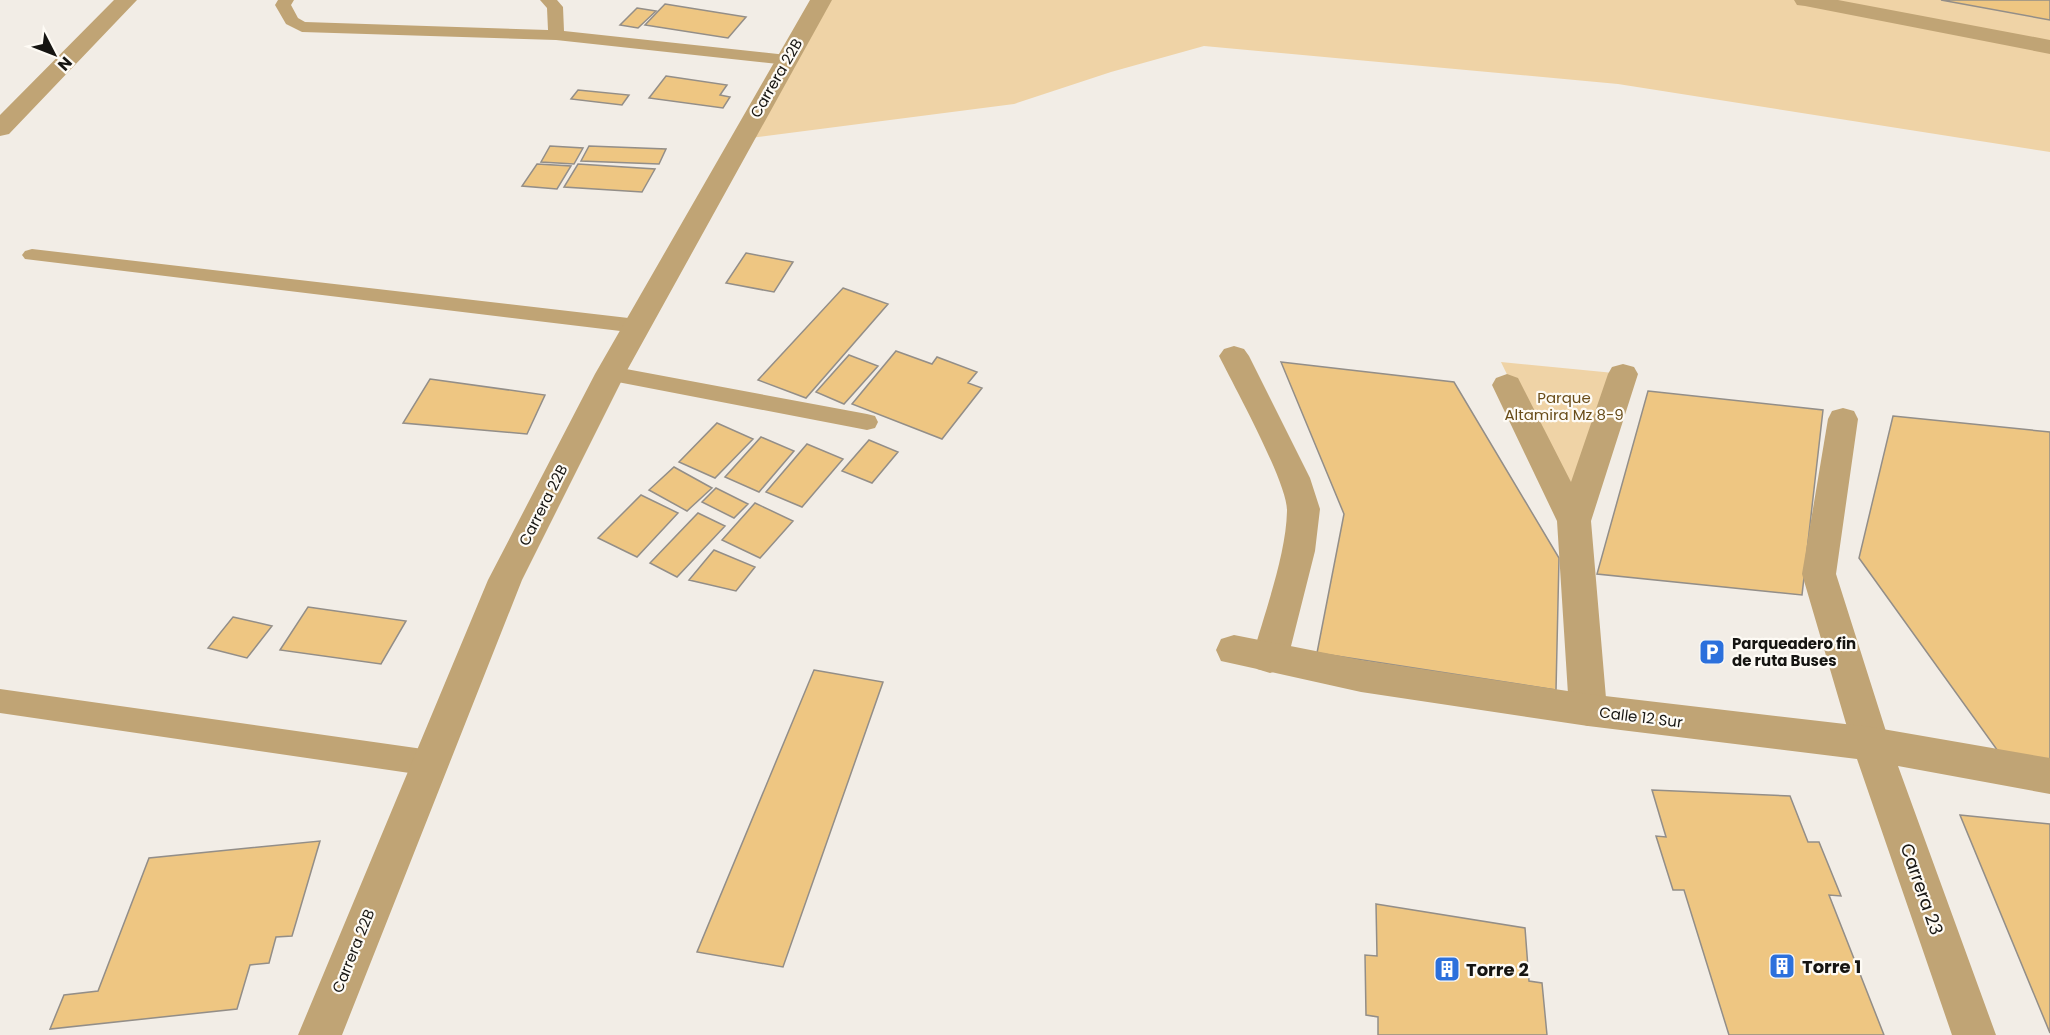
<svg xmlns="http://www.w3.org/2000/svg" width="2050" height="1035" font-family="Poppins,sans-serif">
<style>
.green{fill:#efd3a6}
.building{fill:#eec682;stroke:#938e88;stroke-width:1.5}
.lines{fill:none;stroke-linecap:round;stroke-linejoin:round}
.service{fill:#c0a475;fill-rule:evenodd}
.pedestrian{fill:#c0a475;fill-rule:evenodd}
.minor{fill:#c0a475;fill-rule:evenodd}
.tertiary{fill:#c0a475;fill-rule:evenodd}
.labels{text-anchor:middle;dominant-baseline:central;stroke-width:4.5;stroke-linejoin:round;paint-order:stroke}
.street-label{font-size:15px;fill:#161512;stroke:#fefbf5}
.park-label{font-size:15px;fill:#694d1a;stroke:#fefbf5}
.poi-label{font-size:15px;font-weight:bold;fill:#161512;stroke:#fefbf5;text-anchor:start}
.near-street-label{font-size:18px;fill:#161512;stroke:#fefbf5}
.near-poi-label{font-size:18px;font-weight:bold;fill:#161512;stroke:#fefbf5;text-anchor:start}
</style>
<rect width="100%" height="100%" fill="#f2ede6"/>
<!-- green -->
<path class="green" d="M821 0H2050V152L1618 84 1204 46 1111 72 1014 104 742 139Z
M1501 362 1614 373 1572 508Z"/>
<!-- building -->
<path class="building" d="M1941 0H2050V20Z
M665 4 746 17 728 38 645 25Z
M637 8 656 11 638 28 620 25Z
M666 76 727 85 720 95 730 97 723 108 649 98Z
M578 90 629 95 622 105 571 99Z
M550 146 583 148 574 164 541 162Z
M589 146 666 149 659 164 581 161Z
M537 164 571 166 557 189 522 186Z
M578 164 655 169 642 192 564 187Z
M746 253 793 262 774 292 726 283Z
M843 288 888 304 806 398 758 380Z
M896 351 932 364 937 357 977 372 968 383 982 388 942 439 852 404Z
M849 355 878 366 844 404 816 392Z
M1281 362 1454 382 1559 558 1556 690 1317 653 1344 514Z
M430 379 545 395 527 434 403 423Z
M1648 391 1823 410 1802 595 1597 574Z
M1893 416 2050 432V770L2008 765 1859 558Z
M717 423 753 439 715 478 679 462Z
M761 437 794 451 759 492 725 477Z
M869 440 898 452 872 483 842 471Z
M807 444 843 459 802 507 766 492Z
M674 467 712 488 687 511 649 490Z
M716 488 748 504 734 518 702 502Z
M641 495 678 513 637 557 598 538Z
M755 503 793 521 760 558 722 540Z
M698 513 725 526 677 577 650 563Z
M714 550 755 567 736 591 689 580Z
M308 607 406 621 381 664 280 650Z
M233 617 272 626 247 658 208 648Z
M814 670 883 682 783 967 697 952Z
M1652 790 1790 796 1808 842H1819L1841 896 1829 895 1884 1035H1729L1684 890H1673L1656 836 1666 837Z
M1960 815 2050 824V1033Z
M320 841 292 936 276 937 269 963 250 965 237 1009 50 1029 64 995 98 991 149 858Z
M1376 904 1525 928 1529 981 1542 983 1547 1035H1378V1017L1366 1015 1365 955 1377 956Z"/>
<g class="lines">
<!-- service -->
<path class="service" d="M278 0H294L291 5 298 18 305 22 548 30 547 8 540 0H557L563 7 564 31 787 55 795 60 787 65 556 40 302 32 286 24 275 5Z
M32 249 637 319 644 321 647 326 644 331 637 333 25 259 22 255 25 251Z
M610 366 867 414 875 416 878 422 875 428 867 430 602 379 599 374 602 369Z
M0 689 430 750 440 754 444 763 440 772 430 776 0 713Z"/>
<!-- pedestrian -->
<path class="pedestrian" d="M1234 346 1244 349 1249 356 1310 478 1320 509 1315 551 1288 658 1283 669 1270 673 1257 669 1252 658C1264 614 1286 556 1287 511 1288 484 1234 386 1219 356L1224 349Z
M1623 364 1634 367 1638 374 1591 521 1607 710 1601 722 1588 726 1575 722 1569 710 1557 521 1492 385 1496 378 1507 374 1518 378 1571 482 1608 374 1612 367Z
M1843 408 1854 411 1858 419 1836 574 1890 744 1884 756 1871 761 1858 756 1852 744 1802 574 1828 419 1832 411Z"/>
<!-- minor -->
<path class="minor" d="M114 0H137L9 134 0 136V115Z
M1794 0H1838L2050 40V54L1805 6 1797 5Z
M1234 635 1361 660 1588 694 1871 727 2050 758V794L1898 766 1996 1035H1952L1857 759 1588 726 1361 692 1221 661 1216 650 1221 639Z"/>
<!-- tertiary -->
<path class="tertiary" d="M810 0H832L625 374 522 580 342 1035H298L488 580 595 374Z"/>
</g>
<!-- icons -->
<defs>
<g id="parking-square" transform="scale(1.35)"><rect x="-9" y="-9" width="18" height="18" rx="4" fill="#2c70dc" stroke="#fefbf5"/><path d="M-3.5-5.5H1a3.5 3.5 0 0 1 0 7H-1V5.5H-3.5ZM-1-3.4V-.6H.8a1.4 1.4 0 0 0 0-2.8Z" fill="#fff"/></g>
<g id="building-square" transform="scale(1.35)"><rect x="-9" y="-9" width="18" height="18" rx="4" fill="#2c70dc" stroke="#fefbf5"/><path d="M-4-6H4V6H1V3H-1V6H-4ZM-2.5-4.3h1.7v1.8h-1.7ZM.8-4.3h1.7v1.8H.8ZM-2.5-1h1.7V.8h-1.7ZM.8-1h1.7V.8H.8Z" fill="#fff"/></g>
</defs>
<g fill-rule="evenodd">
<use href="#parking-square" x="1712" y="652"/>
<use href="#building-square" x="1782" y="966"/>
<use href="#building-square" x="1447" y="969"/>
</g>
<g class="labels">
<!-- street labels -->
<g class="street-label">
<text transform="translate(776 78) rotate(-60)">Carrera 22B</text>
<text transform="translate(543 505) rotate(-63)">Carrera 22B</text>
<text transform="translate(1641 717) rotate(7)">Calle 12 Sur</text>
<text transform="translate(353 951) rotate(-68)">Carrera 22B</text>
</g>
<!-- park labels -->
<g class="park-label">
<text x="1564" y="397">Parque<tspan x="1564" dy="17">Altamira Mz 8-9</tspan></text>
</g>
<!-- poi labels -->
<g class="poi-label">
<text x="1732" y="643">Parqueadero fin<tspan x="1732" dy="17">de ruta Buses</tspan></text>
</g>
<!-- near-street labels -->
<g class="near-street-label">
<text transform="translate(1922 889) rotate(71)">Carrera 23</text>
</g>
<!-- near-poi labels -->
<g class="near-poi-label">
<text x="1802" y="966">Torre 1</text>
<text x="1466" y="969">Torre 2</text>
</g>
</g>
<!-- north arrow -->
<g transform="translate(54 54) rotate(132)" stroke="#fefbf5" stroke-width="4.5" paint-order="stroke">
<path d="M0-4.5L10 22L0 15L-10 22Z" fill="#161512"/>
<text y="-9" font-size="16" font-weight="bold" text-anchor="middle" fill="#161512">N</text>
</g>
</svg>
